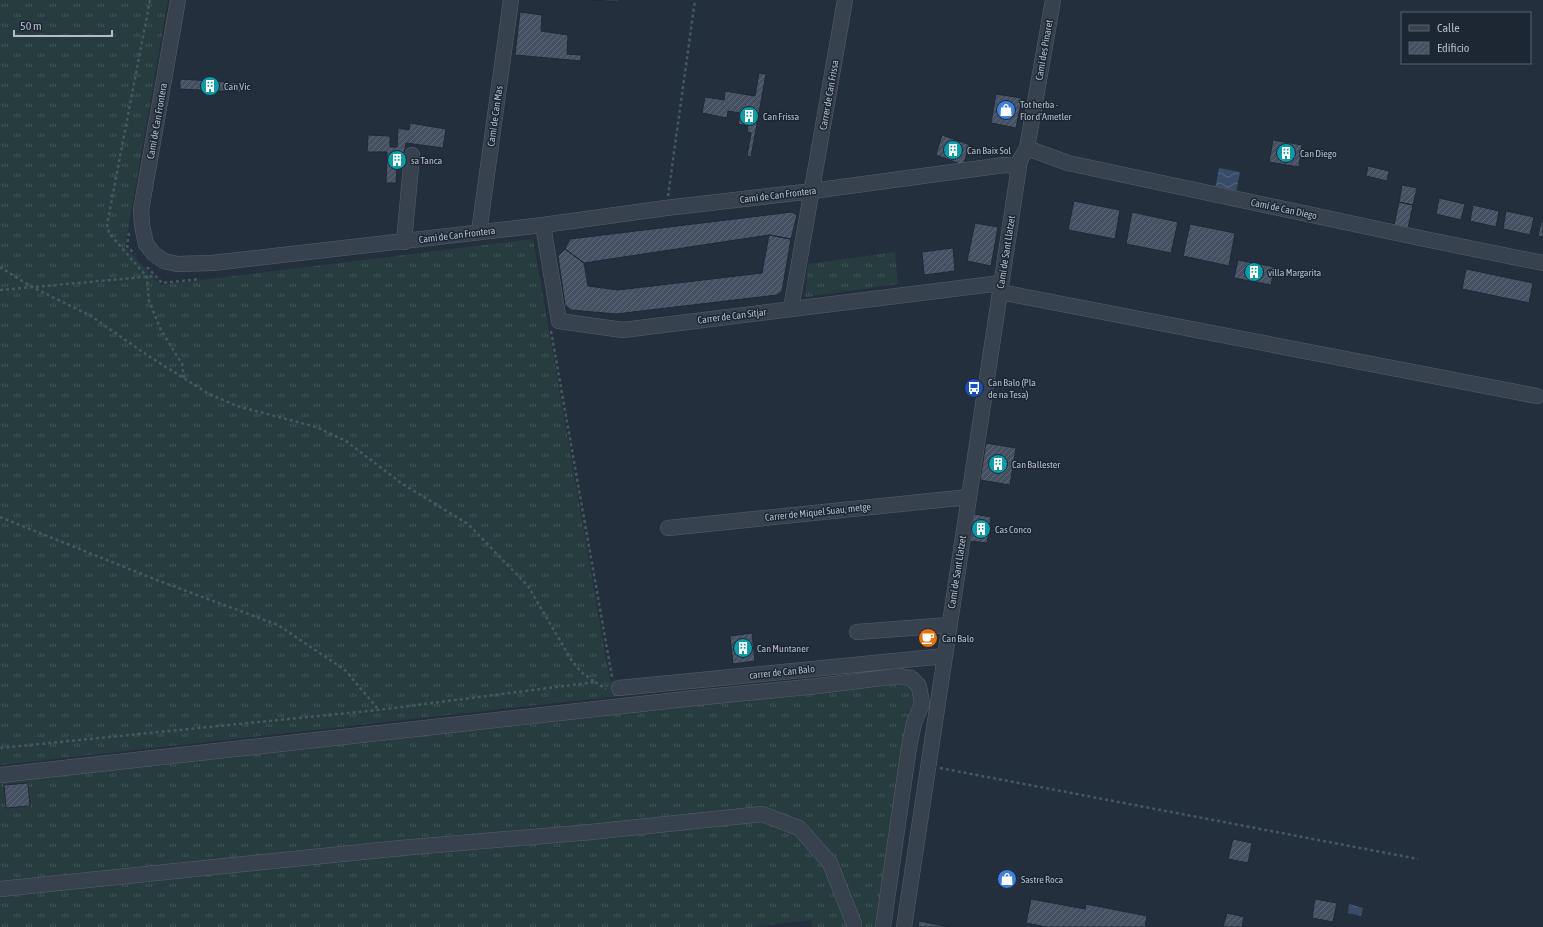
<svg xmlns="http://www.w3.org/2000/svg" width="1543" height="927" font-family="'Asap Condensed',sans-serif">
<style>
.grass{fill:url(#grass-tufts)}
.water{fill:url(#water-waves)}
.building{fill:url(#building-hatch);stroke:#1f2835}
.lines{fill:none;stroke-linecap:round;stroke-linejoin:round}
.minor-casing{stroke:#565f6c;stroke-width:16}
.path{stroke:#44595c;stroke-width:2.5;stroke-dasharray:3 3;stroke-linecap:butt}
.minor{stroke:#38414e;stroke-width:15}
.labels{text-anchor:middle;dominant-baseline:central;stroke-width:3;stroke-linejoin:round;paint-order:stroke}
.street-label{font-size:10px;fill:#b4bcc9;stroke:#1d2633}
.poi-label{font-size:10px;fill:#b4bcc9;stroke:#1d2633;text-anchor:start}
</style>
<defs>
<pattern id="grass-tufts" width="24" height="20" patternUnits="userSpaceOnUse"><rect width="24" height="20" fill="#263c3f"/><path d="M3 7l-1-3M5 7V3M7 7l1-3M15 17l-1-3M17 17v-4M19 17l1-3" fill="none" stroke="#435659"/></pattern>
<pattern id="water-waves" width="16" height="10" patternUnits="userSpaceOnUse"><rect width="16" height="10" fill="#394c67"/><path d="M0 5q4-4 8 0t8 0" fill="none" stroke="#53647b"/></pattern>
<pattern id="building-hatch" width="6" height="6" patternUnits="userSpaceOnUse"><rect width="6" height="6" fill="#455162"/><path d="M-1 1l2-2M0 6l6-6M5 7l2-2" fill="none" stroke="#5d6877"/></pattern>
</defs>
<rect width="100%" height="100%" fill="#242f3e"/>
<!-- grass -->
<path class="grass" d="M0 0H168L125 247 161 285 533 239 610 681 616 680 618 696 0 765Z
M895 252 898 284 805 297 808 264Z
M898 676 919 686 883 927H812L811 920 751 927H0V775Z"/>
<!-- water -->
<path class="water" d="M1219 168 1240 172 1236 193 1215 189Z
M1349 904 1363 908 1361 916 1348 913Z"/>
<!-- building -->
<path class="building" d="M591 0H619V2Z
M520 12 542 15 541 31 568 35 567 54 581 55V61L515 55Z
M759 73 766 74 751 157 747 156 751 133 747 132 748 126 738 124 740 113 728 111 727 118 702 113 705 97 724 100 725 91 755 96Z
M180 79 241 83V92L180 89Z
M996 94 1022 98 1016 128 991 123Z
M410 123 446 129 443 148 406 143 404 153H408L407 167 397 166 396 183H386L387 152H367L368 135 390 136V147H397L398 128 409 130Z
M942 135 970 145 963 165 936 155Z
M1273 140 1302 145 1299 167 1269 162Z
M1368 166 1389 171 1387 181 1366 176Z
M1402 185 1417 188 1413 205 1399 202Z
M1439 198 1465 204 1461 220 1436 214Z
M1074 201 1120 210 1115 239 1068 230Z
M1399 202 1413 205 1408 228 1394 225Z
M1473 205 1499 211 1496 227 1470 221Z
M1506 211 1534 217 1530 235 1503 229Z
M792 212 797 215 791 239 769 235 584 263 565 249 570 239Z
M1132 212 1178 222 1171 253 1126 244Z
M1541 222H1543V237L1538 236Z
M975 223 998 227 991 266 967 261Z
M1190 224 1235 233 1229 266 1183 256Z
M769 235 791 239 782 291 777 295 616 314 571 310 565 305 558 256 565 249 584 263 588 286 618 290 762 273Z
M953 248 955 271 924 275 922 252Z
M1238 260 1275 267 1271 285 1234 278Z
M1466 269 1533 283 1529 303 1462 289Z
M986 443 1016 448 1010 485 980 480Z
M974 514 991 517 987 543 970 541Z
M937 632 934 643 921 644 919 633Z
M752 633 755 661 733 664 730 636Z
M28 783 30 806 6 808 4 785Z
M1233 839 1252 843 1248 863 1228 859Z
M1031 899 1085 909 1086 904 1147 916 1145 927H1046L1026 923Z
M1315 899 1337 903 1333 922 1312 918Z
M1227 913 1244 917 1242 927H1223Z
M919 921 950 927H918Z"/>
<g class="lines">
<!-- minor casing -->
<g class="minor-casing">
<path id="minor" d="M178 0 141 210 142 225 146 244 154 254 164 261 177 264 212 263 543 225 666 208 812 191 1004 165 1019 166
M1027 148 1068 163 1420 238 1543 263
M543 225 559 321 623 330 1001 283
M479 232 511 0
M404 242 412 155
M1000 292 1537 396
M791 309 845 0
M668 528 969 497
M857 632 949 625
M619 688 945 656
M0 775 695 698 818 686 898 676 911 678 919 686 922 704 914 723 909 747 883 927
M0 889 401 848 591 832 762 814 799 828 830 863 854 924V927
M904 927 1020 160 1027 148 1053 0"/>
</g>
<!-- path -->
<path class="path" d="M150 0 107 225 109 233 147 277 149 301 161 330 182 364 184 378
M668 196 695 0
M129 233 127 246 135 254
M0 267 30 286 91 316 147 355 209 394 237 406 316 427 346 441 401 483 468 524 528 586 572 661 581 672 595 682 378 710 0 748
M147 267 162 283 200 279
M0 290 155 276
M551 331 612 677
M0 517 154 579 278 625 345 670 378 709
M595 682 606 689
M940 768 1418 859"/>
<!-- minor -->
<use href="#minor" class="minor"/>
</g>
<!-- icons -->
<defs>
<g id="building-disc" transform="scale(1)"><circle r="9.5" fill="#0f9aa8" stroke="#1d2633"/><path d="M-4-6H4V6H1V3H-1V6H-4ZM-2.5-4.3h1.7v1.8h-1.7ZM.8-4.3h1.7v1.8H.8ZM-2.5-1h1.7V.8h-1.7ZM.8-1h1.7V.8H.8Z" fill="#fff"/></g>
<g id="shop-disc" transform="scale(1)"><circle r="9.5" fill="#3f7fe0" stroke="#1d2633"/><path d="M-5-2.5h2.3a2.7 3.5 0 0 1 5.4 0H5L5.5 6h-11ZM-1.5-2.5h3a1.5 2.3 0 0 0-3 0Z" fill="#fff"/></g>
<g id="bus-disc" transform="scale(1)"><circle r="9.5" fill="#1a4fb4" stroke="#1d2633"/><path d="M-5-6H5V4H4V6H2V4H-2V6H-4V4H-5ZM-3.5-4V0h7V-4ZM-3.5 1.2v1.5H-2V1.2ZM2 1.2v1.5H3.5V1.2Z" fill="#fff"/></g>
<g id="cafe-disc" transform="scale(1)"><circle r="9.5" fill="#e8710a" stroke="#1d2633"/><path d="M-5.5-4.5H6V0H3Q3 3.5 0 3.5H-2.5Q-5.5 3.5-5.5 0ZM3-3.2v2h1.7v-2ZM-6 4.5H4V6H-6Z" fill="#fff"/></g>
</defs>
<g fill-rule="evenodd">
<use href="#building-disc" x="210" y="86"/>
<use href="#shop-disc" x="1006" y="110"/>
<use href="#building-disc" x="749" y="116"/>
<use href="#building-disc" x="953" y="150"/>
<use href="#building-disc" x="1286" y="153"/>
<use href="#building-disc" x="397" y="160"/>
<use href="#building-disc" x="1254" y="272"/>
<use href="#bus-disc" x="974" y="388"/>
<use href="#building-disc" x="998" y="464"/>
<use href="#building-disc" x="981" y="529"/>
<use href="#cafe-disc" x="928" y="638"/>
<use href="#building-disc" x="743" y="648"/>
<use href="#shop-disc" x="1007" y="879"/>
</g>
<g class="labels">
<!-- street labels -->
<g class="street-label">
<text transform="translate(1044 50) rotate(-80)">Camí des Pinaret</text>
<text transform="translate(829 95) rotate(-80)">Carrer de Can Frissa</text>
<text transform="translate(495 116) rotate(-82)">Camí de Can Mas</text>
<text transform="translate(157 121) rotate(-80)">Camí de Can Frontera</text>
<text transform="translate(778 195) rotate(-7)">Camí de Can Frontera</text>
<text transform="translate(1284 209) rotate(12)">Camí de Can Diego</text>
<text transform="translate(457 235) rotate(-7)">Camí de Can Frontera</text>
<text transform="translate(1006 252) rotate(-81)">Camí de Sant Llatzet</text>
<text transform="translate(732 316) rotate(-7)">Carrer de Can Sitjar</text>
<text transform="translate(818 512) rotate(-6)">Carrer de Miquel Suau, metge</text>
<text transform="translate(957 572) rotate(-81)">Camí de Sant Llatzet</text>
<text transform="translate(782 672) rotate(-6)">carrer de Can Balo</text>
</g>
<!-- poi labels -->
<g class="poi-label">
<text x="224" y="86">Can Vic</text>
<text x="1020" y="104">Tot herba -<tspan x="1020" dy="12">Flor d'Ametler</tspan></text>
<text x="763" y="116">Can Frissa</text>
<text x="967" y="150">Can Baix Sol</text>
<text x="1300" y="153">Can Diego</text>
<text x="411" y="160">sa Tanca</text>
<text x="1268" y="272">villa Margarita</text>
<text x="988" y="382">Can Balo (Pla<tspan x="988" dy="12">de na Tesa)</tspan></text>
<text x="1012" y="464">Can Ballester</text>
<text x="995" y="529">Cas Conco</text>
<text x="942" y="638">Can Balo</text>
<text x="757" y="648">Can Muntaner</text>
<text x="1021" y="879">Sastre Roca</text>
</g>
</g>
<!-- legend -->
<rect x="1401" y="12" width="130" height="52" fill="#1d2633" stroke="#59626f"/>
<rect x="1409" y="25" width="20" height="6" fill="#38414e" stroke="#59626f"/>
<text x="1437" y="32" font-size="12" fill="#b4bcc9">Calle</text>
<rect x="1409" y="42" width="20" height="12" fill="url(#building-hatch)" stroke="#59626f"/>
<text x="1437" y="52" font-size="12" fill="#b4bcc9">Edificio</text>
<!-- scale -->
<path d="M14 30v6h98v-6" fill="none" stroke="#b4bcc9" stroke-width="2"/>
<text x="20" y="30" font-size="12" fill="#b4bcc9" stroke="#1d2633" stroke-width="3" paint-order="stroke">50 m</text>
</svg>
